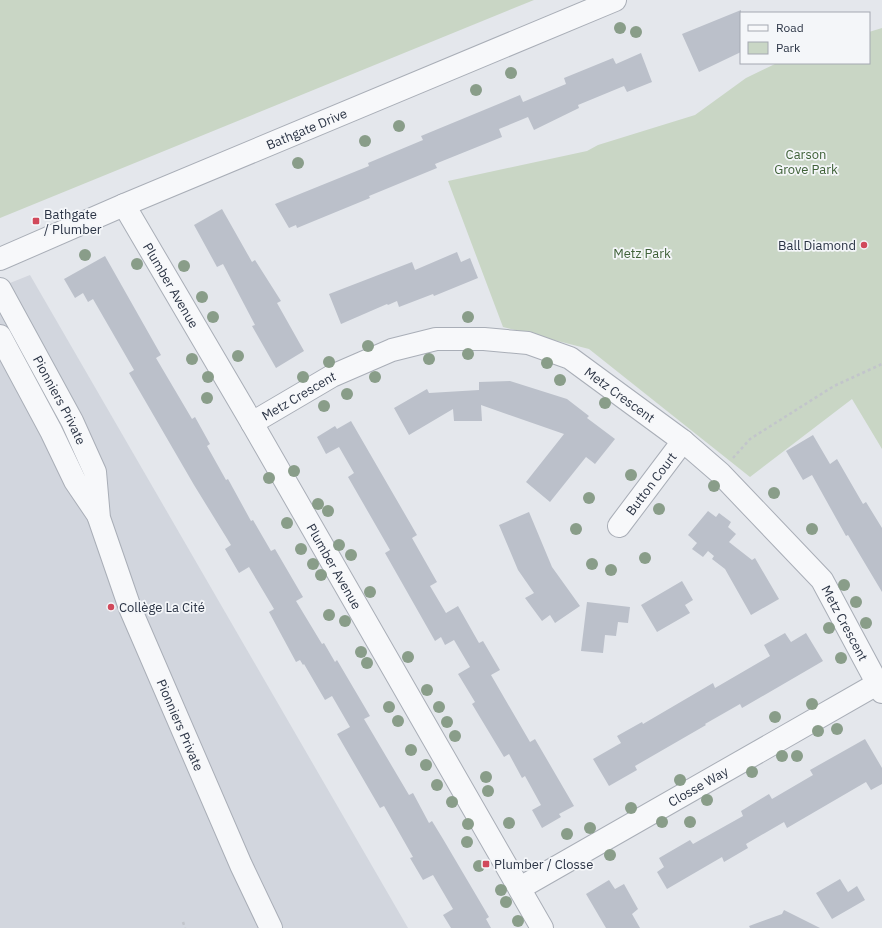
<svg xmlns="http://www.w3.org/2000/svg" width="882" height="928" font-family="'IBM Plex Sans',sans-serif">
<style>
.built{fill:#d2d6de}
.green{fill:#c9d6c5}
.building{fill:#bbc0ca}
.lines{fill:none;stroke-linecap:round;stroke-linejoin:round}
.minor-casing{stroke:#a9aeb7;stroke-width:24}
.tertiary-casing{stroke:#a9aeb7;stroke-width:24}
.path{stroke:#c2c5cb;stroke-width:2.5;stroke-dasharray:3 3;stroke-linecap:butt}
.minor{stroke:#f7f8fa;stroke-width:22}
.tertiary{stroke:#f7f8fa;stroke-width:22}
.tree{fill:#899d89}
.poi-dot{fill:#d1495b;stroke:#f4f6f9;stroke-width:1.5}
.labels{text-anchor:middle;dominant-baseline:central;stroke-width:3.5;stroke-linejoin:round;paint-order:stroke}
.street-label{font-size:13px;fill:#2b3445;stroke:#f4f6f9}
.park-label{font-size:13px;fill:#3f6138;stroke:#f4f6f9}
.poi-label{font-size:13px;fill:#2b3445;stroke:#f4f6f9;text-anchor:start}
</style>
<rect width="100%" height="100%" fill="#e4e7ec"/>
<!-- built -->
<path class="built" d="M30 275 408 928H0V287Z"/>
<!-- green -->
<path class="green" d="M0 0H534L0 218Z
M882 28V449L852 399 750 477 589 349 503 327 448 181 587 151 598 145 695 115 746 78 777 63H869V32Z"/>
<!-- building -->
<path class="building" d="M741 10V52L699 72 682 34Z
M641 53 652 82 627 92 624 86 578 105 579 108 534 130 528 117 499 129 502 137 435 164 437 168 369 196 370 198 297 228 296 225 289 228 275 204 369 166 368 163 423 140 421 136 520 95 523 102 566 84 564 78 613 58 616 64Z
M222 209 252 262 255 260 281 301 277 303 304 351 276 368 252 326 255 325 223 264 217 267 194 225Z
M457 252 461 262 470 258 478 278 434 296 433 294 399 307 397 301 388 305 387 304 341 324 329 294 412 262 415 270Z
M105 256 161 355 156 358 192 419 195 417 210 444 207 446 226 480 228 479 251 521 253 520 271 551 275 549 303 597 296 601 322 644 324 643 335 662 337 660 370 716 364 719 409 795 413 793 429 823 432 821 443 839 489 917 486 919 491 928H451L443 915 453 909 433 875 423 880 410 858 413 857 384 806 380 808 337 734 350 727 332 696 325 700 304 664 303 665 300 660 296 662 269 612 274 609 249 567 239 573 225 549 231 545 194 485 129 373 134 370 93 299 88 302 83 293 75 298 64 279Z
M510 381 567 399 589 416 587 418 615 439 595 464 586 457 550 502 526 482 564 434 481 405 482 421H454L453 409 409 435 394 408 427 389 429 393 479 390V382Z
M351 421 417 535 412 538 437 582 430 586 446 613 458 606 479 643 483 641 500 670 491 675 530 742 535 739 574 806 559 814 561 817 542 828 532 810 541 805 525 776 522 778 509 754 504 757 472 704 475 702 458 674 470 667 454 640 445 645 441 637 435 641 385 553 390 550 348 477 354 473 339 447 326 454 317 437 335 426 337 429Z
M813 435 830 464 837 459 863 504 866 502 882 528V592L848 535 846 536 812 475 803 480 786 451Z
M708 511 716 517 719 513 731 522 728 527 736 534 729 542 752 560 755 558 779 599 751 615 725 569 712 559 714 556 708 551 703 557 692 549 697 543 688 535Z
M529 512 552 567 580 606 555 623 550 615 542 621 525 598 534 593 518 570 499 525Z
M682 581 693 600 685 605 690 613 657 632 641 605Z
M587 602 630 607 628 623 618 622 616 636 605 635 603 653 581 651Z
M785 633 791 642 806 633 823 661 742 708 740 704 705 724 706 725 635 766 637 770 609 786 593 759 621 743 617 736 642 722 643 724 713 683 715 688 770 656 764 645Z
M865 739 882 768V784L871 790 866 782 787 828 784 822 746 844 748 848 724 862 722 857 667 889 657 872 664 867 659 858 690 840 693 844 743 816 741 811 769 794 772 799 813 775 810 770Z
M840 879 848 892 857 886 865 900 832 919 816 893Z
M609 880 615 889 624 884 638 909 632 914 640 928H606L586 894Z
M784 910 820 928H750L749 926 782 914Z"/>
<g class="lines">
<!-- minor casing -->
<g class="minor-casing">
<g id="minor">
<path id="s1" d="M124 205 252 423 542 928"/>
<path id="s2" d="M0 289 72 421 95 472 99 518 130 608 241 865 271 928"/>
<path d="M0 336 51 431 75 481 98 515"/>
<path id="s3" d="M252 423 332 376 392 350 436 339H484L528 343 570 358 683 441 720 473 822 580 882 692"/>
<path id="s4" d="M619 526 683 441"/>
<path id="s5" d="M520 888 877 684"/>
</g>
</g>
<!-- tertiary casing -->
<g class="tertiary-casing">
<g id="tertiary">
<path id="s6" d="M0 259 124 205 615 0"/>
</g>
</g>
<!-- path -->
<path class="path" d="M733 458 750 439 834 386 882 364
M183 922 185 928"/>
<!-- minor -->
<use href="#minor" class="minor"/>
<!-- tertiary -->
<use href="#tertiary" class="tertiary"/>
</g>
<!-- trees -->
<g class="tree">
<circle cx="620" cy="28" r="6"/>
<circle cx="636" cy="32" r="6"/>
<circle cx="511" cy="73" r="6"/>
<circle cx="476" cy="90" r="6"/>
<circle cx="399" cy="126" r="6"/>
<circle cx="365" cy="141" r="6"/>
<circle cx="298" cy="163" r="6"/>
<circle cx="85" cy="255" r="6"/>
<circle cx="137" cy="264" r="6"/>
<circle cx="184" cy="266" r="6"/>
<circle cx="202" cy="297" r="6"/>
<circle cx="213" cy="317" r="6"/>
<circle cx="468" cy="317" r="6"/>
<circle cx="368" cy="346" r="6"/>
<circle cx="468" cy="354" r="6"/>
<circle cx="238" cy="356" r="6"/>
<circle cx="192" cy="359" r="6"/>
<circle cx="429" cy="359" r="6"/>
<circle cx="329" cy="362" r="6"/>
<circle cx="547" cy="363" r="6"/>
<circle cx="208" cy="377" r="6"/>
<circle cx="303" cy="377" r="6"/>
<circle cx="375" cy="377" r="6"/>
<circle cx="560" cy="380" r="6"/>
<circle cx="347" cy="394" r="6"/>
<circle cx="207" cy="398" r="6"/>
<circle cx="605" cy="403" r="6"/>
<circle cx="324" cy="406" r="6"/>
<circle cx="294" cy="471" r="6"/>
<circle cx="631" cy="475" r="6"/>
<circle cx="269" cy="478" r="6"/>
<circle cx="714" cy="486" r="6"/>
<circle cx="774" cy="493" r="6"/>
<circle cx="589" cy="498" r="6"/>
<circle cx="318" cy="504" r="6"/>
<circle cx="659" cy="509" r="6"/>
<circle cx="328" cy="511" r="6"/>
<circle cx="287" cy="523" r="6"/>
<circle cx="576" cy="529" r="6"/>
<circle cx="812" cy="529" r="6"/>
<circle cx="339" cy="545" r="6"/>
<circle cx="301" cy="549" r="6"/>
<circle cx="351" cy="555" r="6"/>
<circle cx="645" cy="558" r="6"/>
<circle cx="313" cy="564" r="6"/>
<circle cx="592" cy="564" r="6"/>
<circle cx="611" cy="570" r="6"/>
<circle cx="321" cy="575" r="6"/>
<circle cx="844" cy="585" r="6"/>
<circle cx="370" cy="592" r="6"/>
<circle cx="856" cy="602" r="6"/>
<circle cx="329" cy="615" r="6"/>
<circle cx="345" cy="621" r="6"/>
<circle cx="866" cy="623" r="6"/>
<circle cx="829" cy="628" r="6"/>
<circle cx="361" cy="652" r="6"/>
<circle cx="408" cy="657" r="6"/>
<circle cx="841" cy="658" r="6"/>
<circle cx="367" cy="663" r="6"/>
<circle cx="427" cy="690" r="6"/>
<circle cx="812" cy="704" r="6"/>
<circle cx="389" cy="707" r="6"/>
<circle cx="439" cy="707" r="6"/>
<circle cx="775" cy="717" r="6"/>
<circle cx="398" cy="721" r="6"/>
<circle cx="447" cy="722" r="6"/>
<circle cx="837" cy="729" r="6"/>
<circle cx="818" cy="731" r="6"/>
<circle cx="455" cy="736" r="6"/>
<circle cx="411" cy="750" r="6"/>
<circle cx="782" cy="756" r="6"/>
<circle cx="797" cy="756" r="6"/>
<circle cx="426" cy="765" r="6"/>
<circle cx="752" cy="772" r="6"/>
<circle cx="486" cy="777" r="6"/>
<circle cx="680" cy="780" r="6"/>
<circle cx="437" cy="785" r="6"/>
<circle cx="488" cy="791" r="6"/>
<circle cx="707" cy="800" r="6"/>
<circle cx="452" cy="802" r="6"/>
<circle cx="631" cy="808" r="6"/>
<circle cx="662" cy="822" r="6"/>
<circle cx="690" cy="822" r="6"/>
<circle cx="509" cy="823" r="6"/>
<circle cx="468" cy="824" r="6"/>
<circle cx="590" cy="828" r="6"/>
<circle cx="567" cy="834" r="6"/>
<circle cx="467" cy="842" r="6"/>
<circle cx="610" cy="855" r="6"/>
<circle cx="479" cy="866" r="6"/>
<circle cx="501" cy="890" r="6"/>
<circle cx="506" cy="902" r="6"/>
<circle cx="518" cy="921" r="6"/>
</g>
<!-- markers -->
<g class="poi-dot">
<rect x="32" y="217" width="8" height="8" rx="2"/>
<circle cx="864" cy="245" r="4"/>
<circle cx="111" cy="607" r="4"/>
<rect x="482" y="860" width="8" height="8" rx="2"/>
</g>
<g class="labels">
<!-- street labels -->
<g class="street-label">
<text stroke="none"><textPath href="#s6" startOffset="333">Bathgate Drive</textPath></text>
<text stroke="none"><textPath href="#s1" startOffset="93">Plumber Avenue</textPath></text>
<text stroke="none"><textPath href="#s3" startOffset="402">Metz Crescent</textPath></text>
<text stroke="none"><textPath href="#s3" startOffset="54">Metz Crescent</textPath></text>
<text stroke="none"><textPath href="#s2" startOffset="126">Pionniers Private</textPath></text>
<text stroke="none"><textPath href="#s4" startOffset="53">Button Court</textPath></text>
<text stroke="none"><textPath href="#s1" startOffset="418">Plumber Avenue</textPath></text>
<text stroke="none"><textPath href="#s3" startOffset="726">Metz Crescent</textPath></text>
<text stroke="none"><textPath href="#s2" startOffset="475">Pionniers Private</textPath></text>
<text stroke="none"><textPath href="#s5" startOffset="205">Closse Way</textPath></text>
</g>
<!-- park labels -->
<g class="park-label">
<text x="806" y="154">Carson<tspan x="806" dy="15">Grove Park</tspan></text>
<text x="642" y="253">Metz Park</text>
</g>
<!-- poi labels -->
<g class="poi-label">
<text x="44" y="214">Bathgate<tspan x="44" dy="15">/ Plumber</tspan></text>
<text x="856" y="245" text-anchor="end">Ball Diamond</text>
<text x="119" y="607">Collège La Cité</text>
<text x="494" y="864">Plumber / Closse</text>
</g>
</g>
<!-- legend -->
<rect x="740" y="12" width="130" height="52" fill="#f4f6f9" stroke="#a4a8b1"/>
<rect x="748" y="25" width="20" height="6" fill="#f7f8fa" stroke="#a4a8b1"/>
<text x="776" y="32" font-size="12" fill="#2b3445">Road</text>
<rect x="748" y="42" width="20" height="12" fill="#c9d6c5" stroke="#a4a8b1"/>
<text x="776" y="52" font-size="12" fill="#2b3445">Park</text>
</svg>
